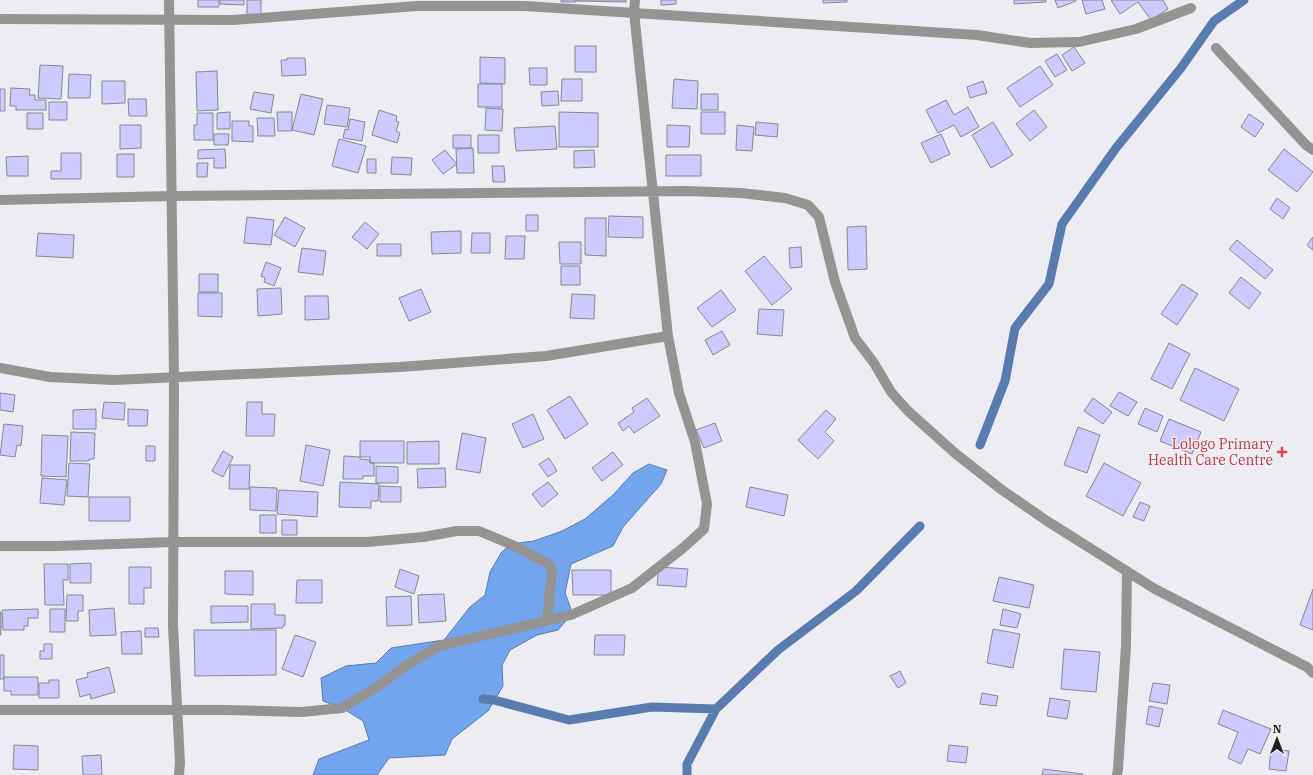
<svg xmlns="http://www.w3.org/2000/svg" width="1313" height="775" font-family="'IBM Plex Serif',serif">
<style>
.water{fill:#73a4ee;stroke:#597cb0}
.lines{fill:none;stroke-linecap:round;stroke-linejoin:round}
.stream{stroke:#597cb0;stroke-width:9}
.building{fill:#cdcaff;stroke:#89888d}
.street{stroke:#969393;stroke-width:10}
.health-dot{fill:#e0444e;stroke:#edecf2;stroke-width:1.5}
.labels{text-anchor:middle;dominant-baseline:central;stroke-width:3;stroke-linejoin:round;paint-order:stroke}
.health-label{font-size:14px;fill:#be3a42;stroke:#edecf2;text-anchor:end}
</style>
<rect width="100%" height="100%" fill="#edecf2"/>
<!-- water -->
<path class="water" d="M649 464 667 470 661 484 623 527 613 546 571 564 565 593 571 609V615L558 630 537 635 510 650 502 665 503 686 488 711 452 739 445 755 389 758 377 775H313L319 759 369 740 363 721 342 708 323 701 321 678 346 666 376 663 391 648 444 640 470 607 485 595 490 572 501 553 510 544 534 541 562 531 585 519 613 495 633 473Z"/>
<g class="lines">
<!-- stream -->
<path class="stream" d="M980 445 1005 381 1015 328 1049 284 1062 224 1116 148 1181 68 1214 21 1244 0
M483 699 494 700 569 720 652 707 716 709
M687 775V764L716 709 778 650 856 591 920 526"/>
</g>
<!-- building -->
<path class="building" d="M198 0H219V7H198Z
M220 0H244V5L220 4Z
M247 0H261V16H247Z
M561 0H576V2H561Z
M576 0H626V2L576 1Z
M661 0H676V4L661 5Z
M823 0H847V2L823 3Z
M1014 0H1046V2L1014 4Z
M1055 0H1076V1L1058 8Z
M1082 0H1102L1105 9 1086 14Z
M1111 0H1163L1168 9 1151 20 1138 2 1120 14Z
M575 46H596V72H575Z
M1074 47 1085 63 1072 71 1062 55Z
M1057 54 1067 70 1055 77 1045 61Z
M480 57 505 58V84L480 83Z
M287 58H305L306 75 282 76 281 60H287Z
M40 65 63 66 61 99 38 98Z
M1040 66 1053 85 1020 107 1007 88Z
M529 68H547V85H530Z
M217 71 218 110 197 111 196 72Z
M69 74 91 75 90 98H68Z
M562 79H582V101H561Z
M674 79 698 81 697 109 672 108Z
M102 81H125V103L102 104Z
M983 81 987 93 970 98 967 87Z
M478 84H502V107H478Z
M11 88 30 89 29 95H35V100H46V110H16V106H10Z
M0 89H5V111H0Z
M558 91 559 105 542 106 541 92Z
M254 92 274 95 271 113 250 109Z
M301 94 323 99 314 135 292 130Z
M701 94H718V110H701Z
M128 99H146L147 116H129Z
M946 100 954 115 968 107 979 127 961 137 954 125 938 133 926 110Z
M49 102H67V120H49Z
M327 105 350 108 347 127 324 124Z
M486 108 503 109 502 131 485 130Z
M379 110 397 116 396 121 399 122 396 131 400 133 397 143 372 135Z
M1034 110 1047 127 1030 141 1016 124Z
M230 112V129H217V113Z
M277 112H292V131H278Z
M559 112 598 113V147H559Z
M701 112H725V134H701Z
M27 113H43V129H27Z
M197 113H213V140H194V125H197Z
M1249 114 1264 124 1255 137 1241 127Z
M257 118H274L275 136H258Z
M350 119 365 122 362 141 343 138 345 129 348 130Z
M232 121H249V126H253V142L232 141Z
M756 122 778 124 777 137 755 135Z
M993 122 1013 155 991 168 972 135Z
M120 125H141V148L120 149Z
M667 125 690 126 689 147H667Z
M737 125 754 127 752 151 736 150Z
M555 126 557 149 516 151 514 128Z
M214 134H229L228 145H214Z
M941 134 950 154 931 163 921 143Z
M453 135H471V148H453Z
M478 135H499V153H478Z
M339 139 366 146 358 173 332 166Z
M473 148 474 173H457L456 149Z
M225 149 226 168H214V158L198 159V150Z
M1284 149 1313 172 1297 192 1268 170Z
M445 150 457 164 443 174 432 160Z
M594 150 595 167 574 168V151Z
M61 153H81V179H51V171H61Z
M117 154H134V177H117Z
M666 155H701V176H666Z
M28 156V176H7L6 157Z
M392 157 412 158 411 175 391 174Z
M367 159H376V173H367Z
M197 163H208L207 177H197Z
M492 166H504L505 182H493Z
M1277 198 1290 208 1283 219 1270 209Z
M526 215H538V231H526Z
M609 216 643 217V238L608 237Z
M247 217 274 220 271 245 244 243Z
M285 217 305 228 295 247 274 235Z
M585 218H606V256L585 255Z
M365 222 379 234 367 249 352 237Z
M866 226 867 269 848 270 847 227Z
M461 231V253L432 254 431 232Z
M38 233 74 235 73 258 36 256Z
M472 233H490V253H471Z
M506 236H525L524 259H505Z
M1313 237V250L1307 245Z
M1237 240 1273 270 1265 279 1229 249Z
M559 242H581V264H560Z
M377 244H401V256H377Z
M801 247 802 267 790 268 789 248Z
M302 248 326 251 323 275 298 272Z
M764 256 792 289 772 305 745 271Z
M266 262 281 268 274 286 264 282 265 278 261 276Z
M561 266H580V285H561Z
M199 274H218V292H199Z
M1241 277 1261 293 1249 309 1229 293Z
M1182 284 1198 294 1177 325 1161 314Z
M281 288 282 314 258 316 257 289Z
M421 289 431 312 409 321 399 298Z
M721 290 736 310 712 327 697 308Z
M198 293H222V317L198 316Z
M572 294 595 295 594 319 570 318Z
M305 296H328L329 319 305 320Z
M759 309 784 310 782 336 757 334Z
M722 331 730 345 713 355 705 340Z
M1169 343 1190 354 1172 389 1151 379Z
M1195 368 1239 389 1224 421 1180 400Z
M1119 392 1137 402 1128 416 1110 406Z
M0 393 15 395 13 412 0 410Z
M570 396 588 424 565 439 547 410Z
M647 398 660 416 634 433 629 426 623 431 618 423 634 412 632 408Z
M1093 398 1112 412 1103 424 1084 411Z
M104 402 125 403 124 420 102 418Z
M247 402H262V414H275L274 436H246Z
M1145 408 1163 416 1157 432 1138 424Z
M96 409V429H73V410Z
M128 409 148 410 147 426H128Z
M826 410 836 419 825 432 834 441 818 459 798 440Z
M533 414 544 439 523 448 512 424Z
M1169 419 1201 432 1192 454 1160 441Z
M715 423 722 441 704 448 696 430Z
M4 424 23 426 21 446 17 445 15 457 0 455Z
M1078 427 1100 435 1087 473 1064 465Z
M71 432 95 433 94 459H89V461H70Z
M462 433 486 438 480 473 456 469Z
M42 435 68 436 66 477 41 476Z
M360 441H404V463H370V457H360Z
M439 441V464H407V442Z
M306 445 330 450 323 486 300 481Z
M146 446H155V461H146Z
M223 451 233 457 223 477 212 471Z
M613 452 623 465 602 481 592 468Z
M344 456 360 457V459L370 460V463H374V476H363V479H343Z
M549 458 557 471 548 477 539 464Z
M69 463 90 464 88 497 67 496Z
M1104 463 1141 483 1123 516 1086 496Z
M230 465H250L249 489H229Z
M376 466 398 467V483H376Z
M445 468 446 487 418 488 417 469Z
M42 478 67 480 64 505 40 503Z
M340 482 379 484 378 501H371V508L339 507Z
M548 482 558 494 542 507 532 494Z
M380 486 401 487V502H380Z
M250 487 277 488 276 511 250 510Z
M750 487 788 495 784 516 746 507Z
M279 490 318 492 317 517 277 514Z
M89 497H130V521H89Z
M1140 502 1150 506 1144 521 1133 517Z
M260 515H276V533H260Z
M282 520H297V535H282Z
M91 563V583H70V564Z
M44 564H68V580H63L64 605H45Z
M129 567H151V588H144V604H129Z
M659 567 688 569 686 587 657 585Z
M400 569 419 576 414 594 395 587Z
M572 570H611V595H573Z
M225 571H253V595L225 594Z
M999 577 1034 585 1029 608 993 601Z
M297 580H322V603H296Z
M1313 589V630L1300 625Z
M444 594 446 621 419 623 418 595Z
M67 595H83V611H78V621H66Z
M411 596 412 625 387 626 386 597Z
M251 604H275V615H285V625L283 626V628L251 629Z
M211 606H248V622L211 623Z
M114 608 116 635 90 636 89 610Z
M38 609V618H28V626H24V630H3L2 610Z
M50 609H65V632H50Z
M1003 609 1021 614 1017 628 1000 625Z
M0 612H1V635H0Z
M145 628H158L159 637H145Z
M993 629 1020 634 1013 668 987 663Z
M194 630H276V675L195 676Z
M141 631 142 654H122L121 632Z
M295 635 316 642 303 677 282 669Z
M595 635H625L624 655H594Z
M44 644H52V659H40V651H44Z
M1064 649 1100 652 1096 692 1061 689Z
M0 655H4V679H0Z
M109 667 115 692 91 699 90 694 80 697 76 680 88 677 87 673Z
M900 671 906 683 898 688 890 676Z
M4 677H38V695H11V691H4Z
M49 680H59V698H39V683H49Z
M1153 683 1170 685 1167 704 1149 701Z
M982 693 998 696 996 706 980 704Z
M1050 698 1070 701 1067 719 1047 716Z
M1149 706 1163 709 1159 727 1146 724Z
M1223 710 1271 729 1260 754 1248 749 1241 764 1228 758 1238 732 1218 724Z
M14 745 38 746V770L13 769Z
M949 745 968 747 966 763 947 761Z
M1271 749 1289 751 1286 771 1269 769Z
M101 755 102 775H83L82 756Z
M1043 769 1083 774V775H1042Z"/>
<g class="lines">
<!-- street -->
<path class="street" d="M169 0 174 376 173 626 180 763 179 775
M0 19 233 20 417 6H525L977 35 1030 43 1079 42 1136 29 1191 8
M1216 48 1306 145 1313 150
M0 200 172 196 687 191 741 193 785 198 808 205 819 217 835 282 855 338 874 363 891 392 908 411 956 454 1002 490 1047 521 1155 589 1307 667 1313 673
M0 368 50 377 114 380 400 367 546 356 668 336
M0 546H57L174 542H367L423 537 457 531H479L510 544 549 564 552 569 547 621
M0 710H227L302 712 342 708 377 687 407 665 439 646 571 615 632 588 683 548 704 529 707 504 695 442 679 393 668 336 634 12 635 0
M1117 775 1118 769 1126 646 1127 572"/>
</g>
<!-- markers -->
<path class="health-dot" d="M1280 446h4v4h4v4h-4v4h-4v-4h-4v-4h4z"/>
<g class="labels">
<!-- health labels -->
<g class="health-label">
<text x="1273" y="444">Lologo Primary<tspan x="1273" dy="16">Health Care Centre</tspan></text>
</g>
</g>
<!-- north arrow -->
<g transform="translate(1277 739)" stroke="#edecf2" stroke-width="3" paint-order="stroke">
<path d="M0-3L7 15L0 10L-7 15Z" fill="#1d1d1f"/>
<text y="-6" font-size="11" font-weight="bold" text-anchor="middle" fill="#1d1d1f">N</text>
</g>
</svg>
